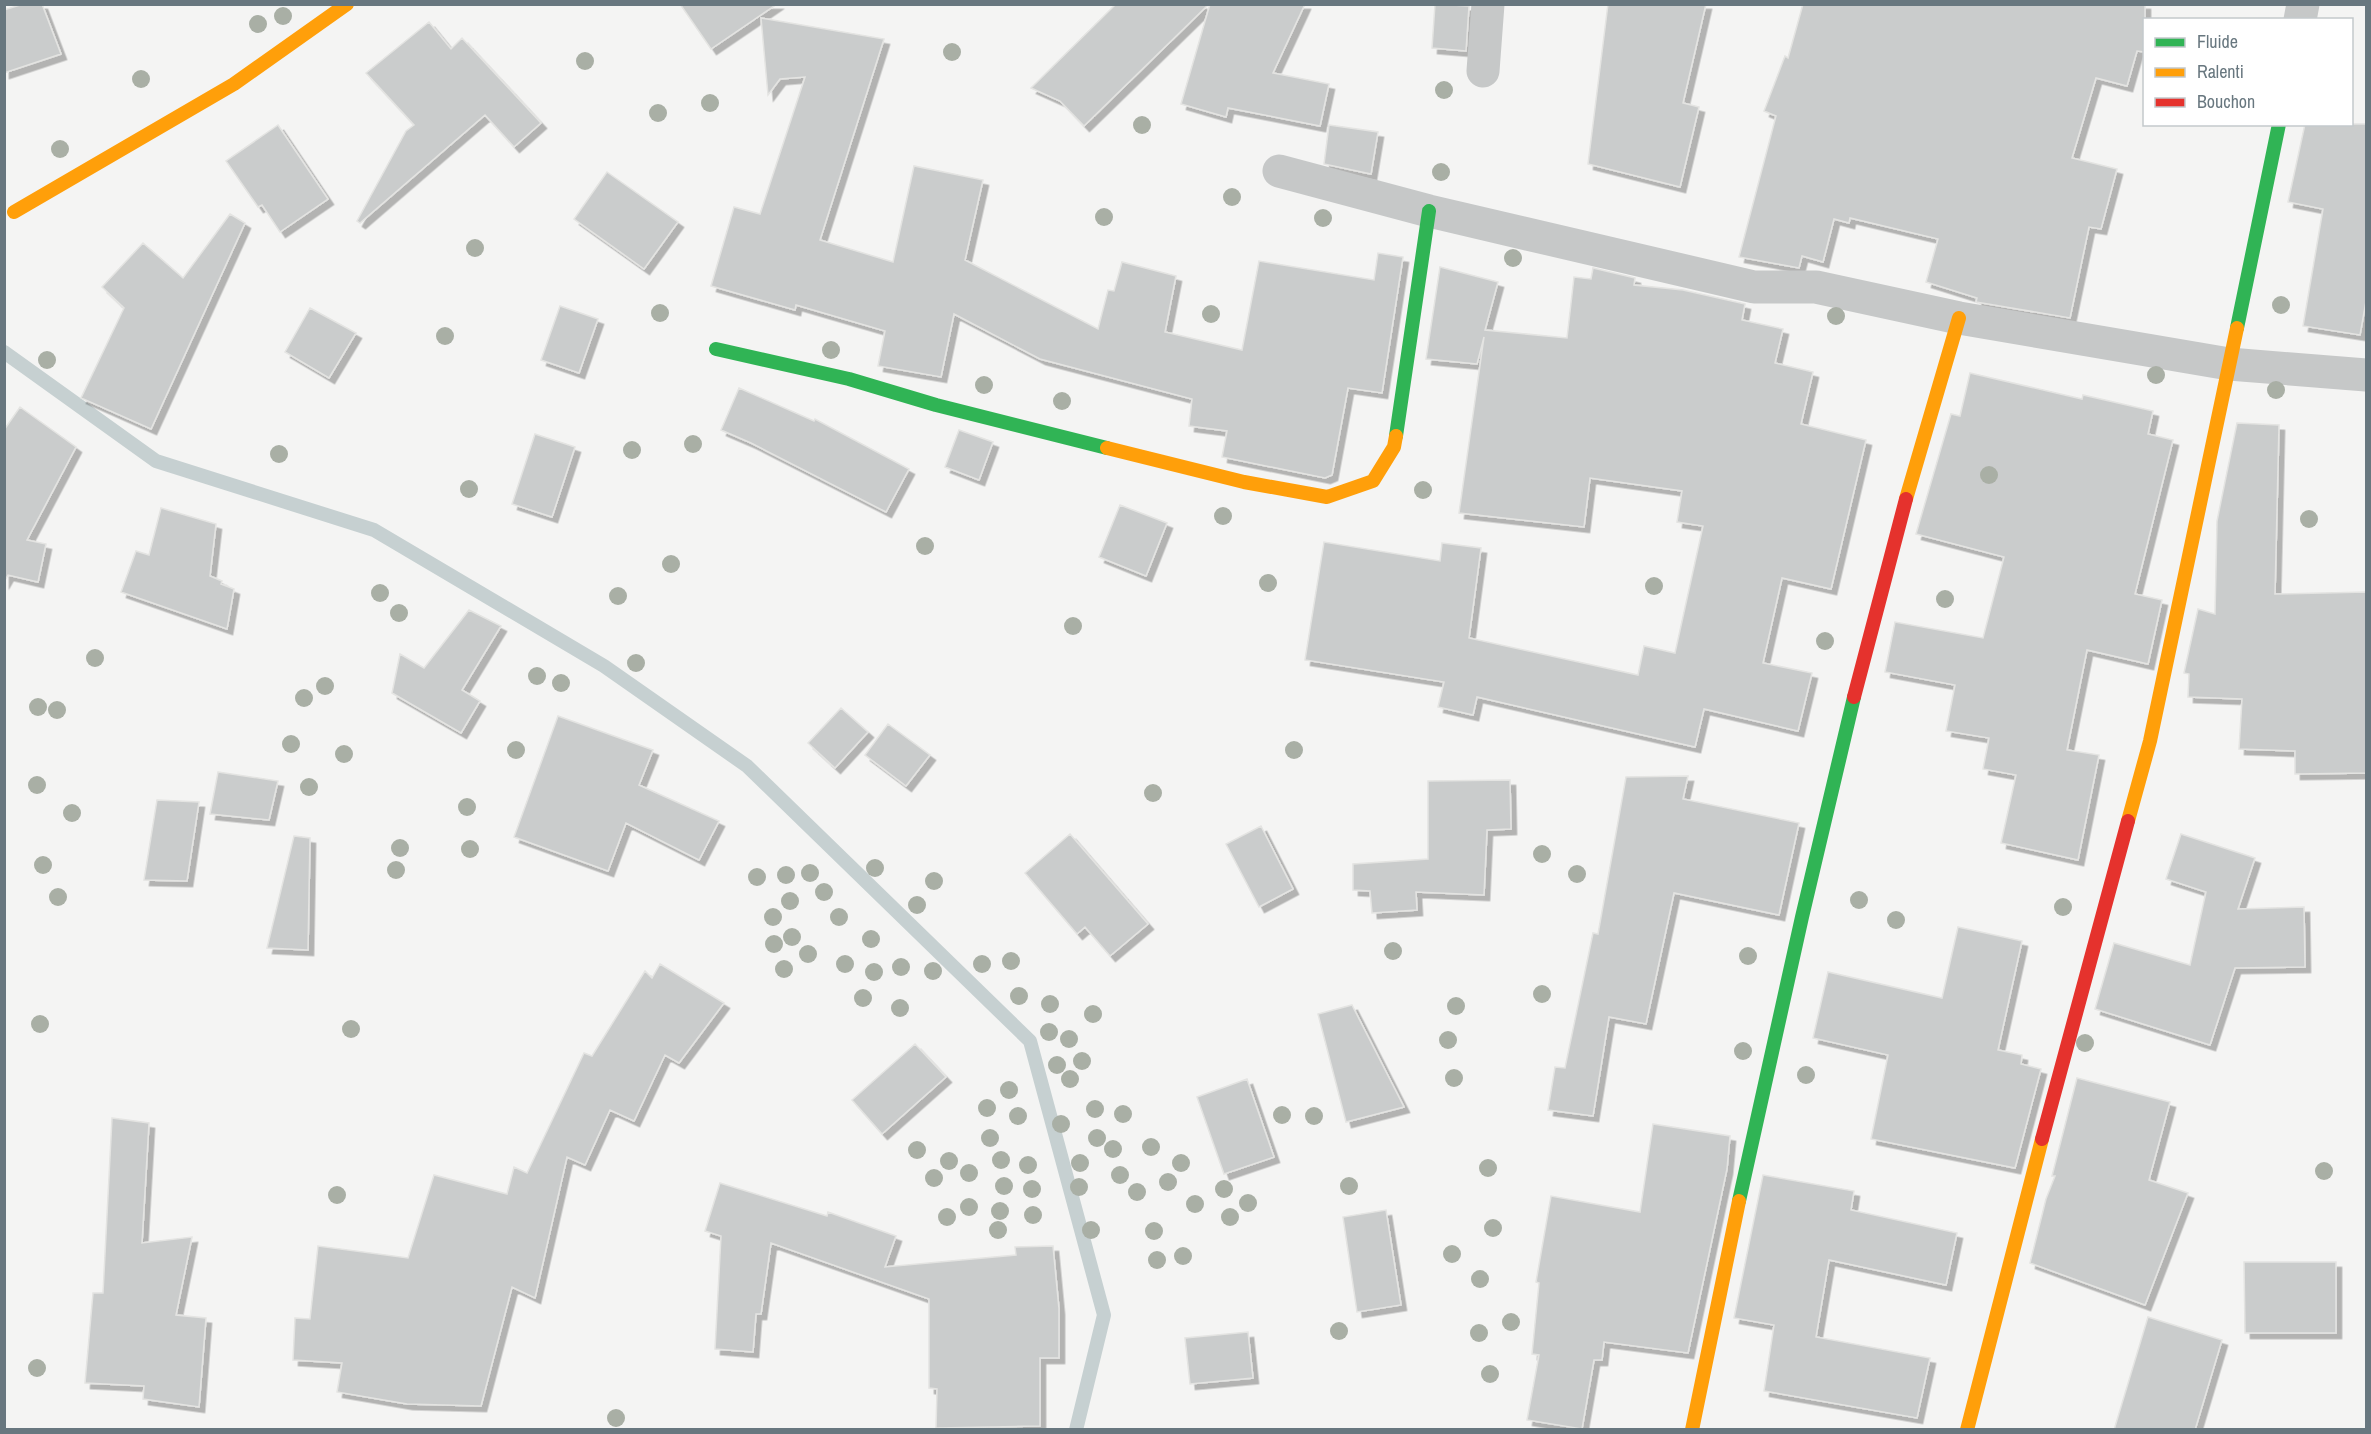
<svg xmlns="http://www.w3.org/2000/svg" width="2371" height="1434" font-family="'Archivo Narrow',sans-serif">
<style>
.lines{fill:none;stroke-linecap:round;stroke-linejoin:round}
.stream{stroke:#c6d0d1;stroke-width:14}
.building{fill:#cacccc;stroke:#e4e4e2;stroke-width:1.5;filter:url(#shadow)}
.street{stroke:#c6c8c8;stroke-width:33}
.fast{stroke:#30b455;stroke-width:14}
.slow{stroke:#ff9f0a;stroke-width:14}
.jam{stroke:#e5322d;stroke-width:14}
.tree{fill:#a9afa5}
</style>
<defs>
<filter id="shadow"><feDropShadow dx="5.5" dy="5.5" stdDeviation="0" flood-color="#0004"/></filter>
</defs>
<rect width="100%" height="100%" fill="#f4f4f3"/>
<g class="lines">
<!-- stream -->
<path class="stream" d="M4 352 156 461 374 530 604 666 747 766 1030 1041 1104 1315 1076 1430"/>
</g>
<!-- building -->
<path class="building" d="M23 4H42L61 54 4 73V10Z
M680 4H777L711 49Z
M1116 4H1209L1084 126 1060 101 1031 88Z
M1210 4H1305L1273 73 1329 84 1320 126 1228 108 1226 117 1181 104Z
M1435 4 1469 6 1466 51 1432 48Z
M1608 4H1706L1683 103 1699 107 1680 187 1588 164Z
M1803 4H2145V52L2137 51 2127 86 2096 78 2072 158 2117 169 2101 229 2089 227 2070 318 1976 302 1977 298 1926 282 1938 239 1850 218 1849 223 1834 219 1823 262 1802 256 1799 268 1739 257 1776 116 1764 111 1785 56 1788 58Z
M761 18 884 39 820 240 893 262 914 166 983 180 965 260 1098 329 1108 290 1114 291 1122 262 1176 276 1165 332 1242 350 1259 261 1374 280 1378 253 1403 257 1382 393 1348 388 1332 475 1325 478 1222 457 1227 431 1189 426 1192 399 1040 359 954 314 941 377 878 366 885 331 796 305 795 310 711 286 734 207 760 214 805 77 780 79 768 95Z
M429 22 451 49 462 38 541 123 514 147 485 115 360 223 357 221 406 131 414 125 366 73Z
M2305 124H2367V296L2360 335 2303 326 2323 209 2288 202Z
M278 125 328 199 280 232 262 205 258 207 226 161Z
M1329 125 1378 132 1371 174 1324 164Z
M607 172 678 222 644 269 574 219Z
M230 214 245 223 151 429 81 398 124 308 102 287 143 243 183 278Z
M1440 267 1498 282 1485 330 1567 338 1574 277 1591 279 1593 268 1635 278 1634 285 1683 290 1745 304 1742 320 1783 329 1775 363 1813 372 1801 424 1866 440 1831 589 1782 578 1763 663 1812 673 1798 731 1704 709 1695 747 1477 697 1473 715 1438 707 1444 682 1305 660 1324 542 1440 561 1442 543 1481 548 1469 638 1638 675 1644 646 1675 653 1703 526 1677 522 1682 491 1590 478 1584 527 1459 513 1484 337 1477 364 1426 359Z
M560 306 598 319 579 373 541 360Z
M310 308 356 333 329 378 285 352Z
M1970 373 2082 399 2083 395 2153 411 2148 434 2173 440 2135 594 2162 600 2148 664 2087 650 2067 750 2099 755 2078 860 2001 843 2016 775 1983 769 1989 738 1946 731 1955 685 1885 672 1895 622 1983 638 2004 557 1916 534 1951 414 1960 416Z
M739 388 814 421 815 419 909 469 886 512 751 443 721 430Z
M20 407 76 447 27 540 46 544 38 582 8 575 4 582V430Z
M2237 423 2279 425 2275 594 2367 592V773L2295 774V751L2239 749 2242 699 2188 697 2189 674 2184 673 2198 609 2215 614 2217 521Z
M959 430 993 442 979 480 945 467Z
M535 434 575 447 552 517 512 504Z
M1120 505 1167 523 1146 576 1099 557Z
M161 508 216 524 210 576 222 581 221 584 234 589 227 629 121 592 136 551 149 555Z
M469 610 501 626 462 690 480 701 461 733 392 693 400 654 424 668Z
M841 708 868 732 835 768 808 743Z
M558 716 653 750 639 785 719 821 699 860 626 823 608 871 514 837Z
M888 724 930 755 906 786 865 755Z
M218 772 278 781 269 820 210 814Z
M1688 776 1683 799 1799 823 1779 915 1674 893 1646 1024 1609 1017 1593 1116 1548 1110 1555 1067 1565 1068 1593 933 1598 934 1626 777Z
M1510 780 1511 829 1487 830 1484 895 1416 892 1417 910 1372 913 1370 891 1353 890V864L1428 859V781Z
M157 800 199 802 187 881 144 880Z
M1261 826 1293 889 1259 907 1226 844Z
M1070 834 1148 924 1110 956 1085 927 1077 934 1025 873Z
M2181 834 2255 858 2238 909 2304 907 2305 967 2235 968 2210 1045 2095 1009 2114 943 2190 965 2206 892 2166 879Z
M294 836 310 838 308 950 267 948Z
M1958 927 2022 941 1998 1050 2022 1055 2021 1064 2041 1069 2015 1168 1871 1139 1888 1055 1813 1038 1828 972 1942 998Z
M660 964 724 1003 679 1063 665 1055 634 1121 610 1110 585 1165 567 1157 535 1298 512 1287 481 1406 407 1404 337 1392 342 1363 293 1360 295 1318 310 1319 318 1246 408 1258 434 1175 507 1194 514 1167 527 1173 584 1053 592 1056 645 971 652 978Z
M1352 1005 1404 1107 1346 1122 1318 1014Z
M915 1044 946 1077 882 1134 852 1100Z
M2077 1078 2170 1102 2149 1180 2188 1193 2145 1305 2030 1263 2046 1199 2055 1176H2052Z
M1247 1079 1274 1157 1224 1174 1197 1097Z
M112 1118 149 1123 142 1243 192 1237 176 1315 206 1318 199 1407 143 1399 144 1386 85 1383 93 1293H103Z
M1653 1124 1730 1136 1727 1169 1688 1353 1604 1342 1602 1360H1594L1582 1429 1527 1420 1539 1355 1532 1354 1539 1283 1536 1282 1551 1196 1640 1212Z
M1763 1175 1854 1191 1851 1210 1957 1233 1946 1285 1829 1260 1816 1337 1930 1358 1917 1418 1764 1391 1774 1325 1734 1318Z
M720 1183 827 1216 828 1212 896 1236 885 1267 1016 1255 1015 1247 1053 1246 1059 1309V1358H1040V1426L936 1428 937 1389 929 1388V1299L771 1243 761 1314H756L753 1352 715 1349 721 1236 705 1231Z
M1386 1210 1401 1305 1357 1312 1343 1217Z
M2244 1262H2336V1333H2245Z
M2148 1317 2222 1340 2195 1430H2114Z
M1248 1332 1253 1378 1190 1384 1185 1338Z"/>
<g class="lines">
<!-- street -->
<path class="street" d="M2300 20 2303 4
M1483 71 1488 4
M1279 171 1429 211 1754 287H1816L1959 318 2229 364 2366 375"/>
<!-- fast -->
<path class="fast" d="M2237 328 2279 124
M716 349 849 379 936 405 1107 448
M1396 436 1429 211
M1739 1201 1802 917 1854 697"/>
<!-- slow -->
<path class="slow" d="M14 212 234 84 347 4
M1107 448 1244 482 1327 497 1373 481 1394 447 1396 436
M1906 499 1959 318
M2128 821 2150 741 2237 328
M1692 1430 1739 1201
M1967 1430 2042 1139"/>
<!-- jam -->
<path class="jam" d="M1854 697 1906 499
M2042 1139 2128 821"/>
</g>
<!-- trees -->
<g class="tree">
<circle cx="283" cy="16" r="9"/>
<circle cx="258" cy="24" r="9"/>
<circle cx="952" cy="52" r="9"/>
<circle cx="585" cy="61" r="9"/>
<circle cx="141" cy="79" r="9"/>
<circle cx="1444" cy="90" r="9"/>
<circle cx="710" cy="103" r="9"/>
<circle cx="658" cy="113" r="9"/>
<circle cx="1142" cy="125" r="9"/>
<circle cx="60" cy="149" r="9"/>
<circle cx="1441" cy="172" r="9"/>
<circle cx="1232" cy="197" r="9"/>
<circle cx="1104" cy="217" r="9"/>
<circle cx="1323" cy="218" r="9"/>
<circle cx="475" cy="248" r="9"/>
<circle cx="1513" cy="258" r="9"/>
<circle cx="2281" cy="305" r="9"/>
<circle cx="660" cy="313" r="9"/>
<circle cx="1211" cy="314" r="9"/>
<circle cx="1836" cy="316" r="9"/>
<circle cx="445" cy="336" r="9"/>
<circle cx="831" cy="350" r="9"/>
<circle cx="47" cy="360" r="9"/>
<circle cx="2156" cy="375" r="9"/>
<circle cx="984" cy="385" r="9"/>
<circle cx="2276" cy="390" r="9"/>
<circle cx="1062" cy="401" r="9"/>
<circle cx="693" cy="444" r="9"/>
<circle cx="632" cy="450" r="9"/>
<circle cx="279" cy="454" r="9"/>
<circle cx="1989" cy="475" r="9"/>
<circle cx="469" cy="489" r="9"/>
<circle cx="1423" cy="490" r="9"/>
<circle cx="1223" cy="516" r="9"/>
<circle cx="2309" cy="519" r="9"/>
<circle cx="925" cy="546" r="9"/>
<circle cx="671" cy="564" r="9"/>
<circle cx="1268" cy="583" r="9"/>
<circle cx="1654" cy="586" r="9"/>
<circle cx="380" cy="593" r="9"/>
<circle cx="618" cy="596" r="9"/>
<circle cx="1945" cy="599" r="9"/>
<circle cx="399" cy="613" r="9"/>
<circle cx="1073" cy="626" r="9"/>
<circle cx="1825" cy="641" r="9"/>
<circle cx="95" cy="658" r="9"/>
<circle cx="636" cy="663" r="9"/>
<circle cx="537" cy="676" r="9"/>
<circle cx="561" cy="683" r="9"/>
<circle cx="325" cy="686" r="9"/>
<circle cx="304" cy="698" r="9"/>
<circle cx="38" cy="707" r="9"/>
<circle cx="57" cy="710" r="9"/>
<circle cx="291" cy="744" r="9"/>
<circle cx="516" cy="750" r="9"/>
<circle cx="1294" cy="750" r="9"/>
<circle cx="344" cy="754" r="9"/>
<circle cx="37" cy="785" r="9"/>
<circle cx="309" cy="787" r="9"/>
<circle cx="1153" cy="793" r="9"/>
<circle cx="467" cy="807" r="9"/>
<circle cx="72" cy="813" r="9"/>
<circle cx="400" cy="848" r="9"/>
<circle cx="470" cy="849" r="9"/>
<circle cx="1542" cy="854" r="9"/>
<circle cx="43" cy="865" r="9"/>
<circle cx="875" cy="868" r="9"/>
<circle cx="396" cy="870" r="9"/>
<circle cx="810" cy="873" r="9"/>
<circle cx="1577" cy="874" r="9"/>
<circle cx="786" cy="875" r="9"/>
<circle cx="757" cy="877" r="9"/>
<circle cx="934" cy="881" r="9"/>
<circle cx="824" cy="892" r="9"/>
<circle cx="58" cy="897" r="9"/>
<circle cx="1859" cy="900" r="9"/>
<circle cx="790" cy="901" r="9"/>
<circle cx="917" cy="905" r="9"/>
<circle cx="2063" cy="907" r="9"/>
<circle cx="773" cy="917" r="9"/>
<circle cx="839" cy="917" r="9"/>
<circle cx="1896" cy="920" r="9"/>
<circle cx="792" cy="937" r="9"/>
<circle cx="871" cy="939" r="9"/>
<circle cx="774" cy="944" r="9"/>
<circle cx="1393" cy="951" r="9"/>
<circle cx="808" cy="954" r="9"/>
<circle cx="1748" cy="956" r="9"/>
<circle cx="1011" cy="961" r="9"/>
<circle cx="845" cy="964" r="9"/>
<circle cx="982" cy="964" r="9"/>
<circle cx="901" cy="967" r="9"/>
<circle cx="784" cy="969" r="9"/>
<circle cx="933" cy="971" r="9"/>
<circle cx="874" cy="972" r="9"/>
<circle cx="1542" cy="994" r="9"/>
<circle cx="1019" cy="996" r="9"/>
<circle cx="863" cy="998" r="9"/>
<circle cx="1050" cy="1004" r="9"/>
<circle cx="1456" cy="1006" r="9"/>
<circle cx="900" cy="1008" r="9"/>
<circle cx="1093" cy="1014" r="9"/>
<circle cx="40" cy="1024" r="9"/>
<circle cx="351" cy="1029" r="9"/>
<circle cx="1049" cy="1032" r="9"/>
<circle cx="1069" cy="1039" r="9"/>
<circle cx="1448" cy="1040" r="9"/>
<circle cx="2085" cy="1043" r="9"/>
<circle cx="1743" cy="1051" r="9"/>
<circle cx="1082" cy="1061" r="9"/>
<circle cx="1057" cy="1065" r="9"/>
<circle cx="1806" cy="1075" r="9"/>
<circle cx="1454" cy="1078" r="9"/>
<circle cx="1070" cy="1079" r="9"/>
<circle cx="1009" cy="1090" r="9"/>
<circle cx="987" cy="1108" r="9"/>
<circle cx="1095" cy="1109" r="9"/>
<circle cx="1123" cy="1114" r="9"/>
<circle cx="1282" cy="1115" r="9"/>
<circle cx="1018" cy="1116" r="9"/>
<circle cx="1314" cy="1116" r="9"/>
<circle cx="1061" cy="1124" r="9"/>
<circle cx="990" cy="1138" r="9"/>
<circle cx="1097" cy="1138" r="9"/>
<circle cx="1151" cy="1147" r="9"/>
<circle cx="1113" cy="1149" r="9"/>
<circle cx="917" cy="1150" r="9"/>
<circle cx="1001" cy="1160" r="9"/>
<circle cx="949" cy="1161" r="9"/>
<circle cx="1080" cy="1163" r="9"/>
<circle cx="1181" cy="1163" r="9"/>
<circle cx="1028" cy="1165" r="9"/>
<circle cx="1488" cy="1168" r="9"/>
<circle cx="2324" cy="1171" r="9"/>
<circle cx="969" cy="1173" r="9"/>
<circle cx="1120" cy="1175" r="9"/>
<circle cx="934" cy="1178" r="9"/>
<circle cx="1168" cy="1182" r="9"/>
<circle cx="1004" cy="1186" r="9"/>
<circle cx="1349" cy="1186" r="9"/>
<circle cx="1079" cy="1187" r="9"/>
<circle cx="1032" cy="1189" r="9"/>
<circle cx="1224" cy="1189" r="9"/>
<circle cx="1137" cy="1192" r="9"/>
<circle cx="337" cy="1195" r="9"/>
<circle cx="1248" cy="1203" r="9"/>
<circle cx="1195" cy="1204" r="9"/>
<circle cx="969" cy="1207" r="9"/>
<circle cx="1000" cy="1211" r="9"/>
<circle cx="1033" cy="1215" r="9"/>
<circle cx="947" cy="1217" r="9"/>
<circle cx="1230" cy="1217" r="9"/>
<circle cx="1493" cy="1228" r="9"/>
<circle cx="998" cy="1230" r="9"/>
<circle cx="1091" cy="1230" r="9"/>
<circle cx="1154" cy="1231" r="9"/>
<circle cx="1452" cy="1254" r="9"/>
<circle cx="1183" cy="1256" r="9"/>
<circle cx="1157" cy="1260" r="9"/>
<circle cx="1480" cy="1279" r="9"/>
<circle cx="1511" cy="1322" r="9"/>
<circle cx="1339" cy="1331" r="9"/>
<circle cx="1479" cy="1333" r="9"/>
<circle cx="37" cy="1368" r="9"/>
<circle cx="1490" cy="1374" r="9"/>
<circle cx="616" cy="1418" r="9"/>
</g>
<!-- border -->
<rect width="2371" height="1434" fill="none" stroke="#68777f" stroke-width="12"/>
<!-- legend -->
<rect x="2143" y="18" width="210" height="108" fill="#ffffff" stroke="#c3c9cc" stroke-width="1.5"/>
<rect x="2155" y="38" width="30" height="9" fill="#30b455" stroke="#c3c9cc" stroke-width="1.5"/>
<text x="2197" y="48" font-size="18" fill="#68777f">Fluide</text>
<rect x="2155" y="68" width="30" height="9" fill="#ff9f0a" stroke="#c3c9cc" stroke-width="1.5"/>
<text x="2197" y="78" font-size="18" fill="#68777f">Ralenti</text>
<rect x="2155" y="98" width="30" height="9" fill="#e5322d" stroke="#c3c9cc" stroke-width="1.5"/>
<text x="2197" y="108" font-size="18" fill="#68777f">Bouchon</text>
</svg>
